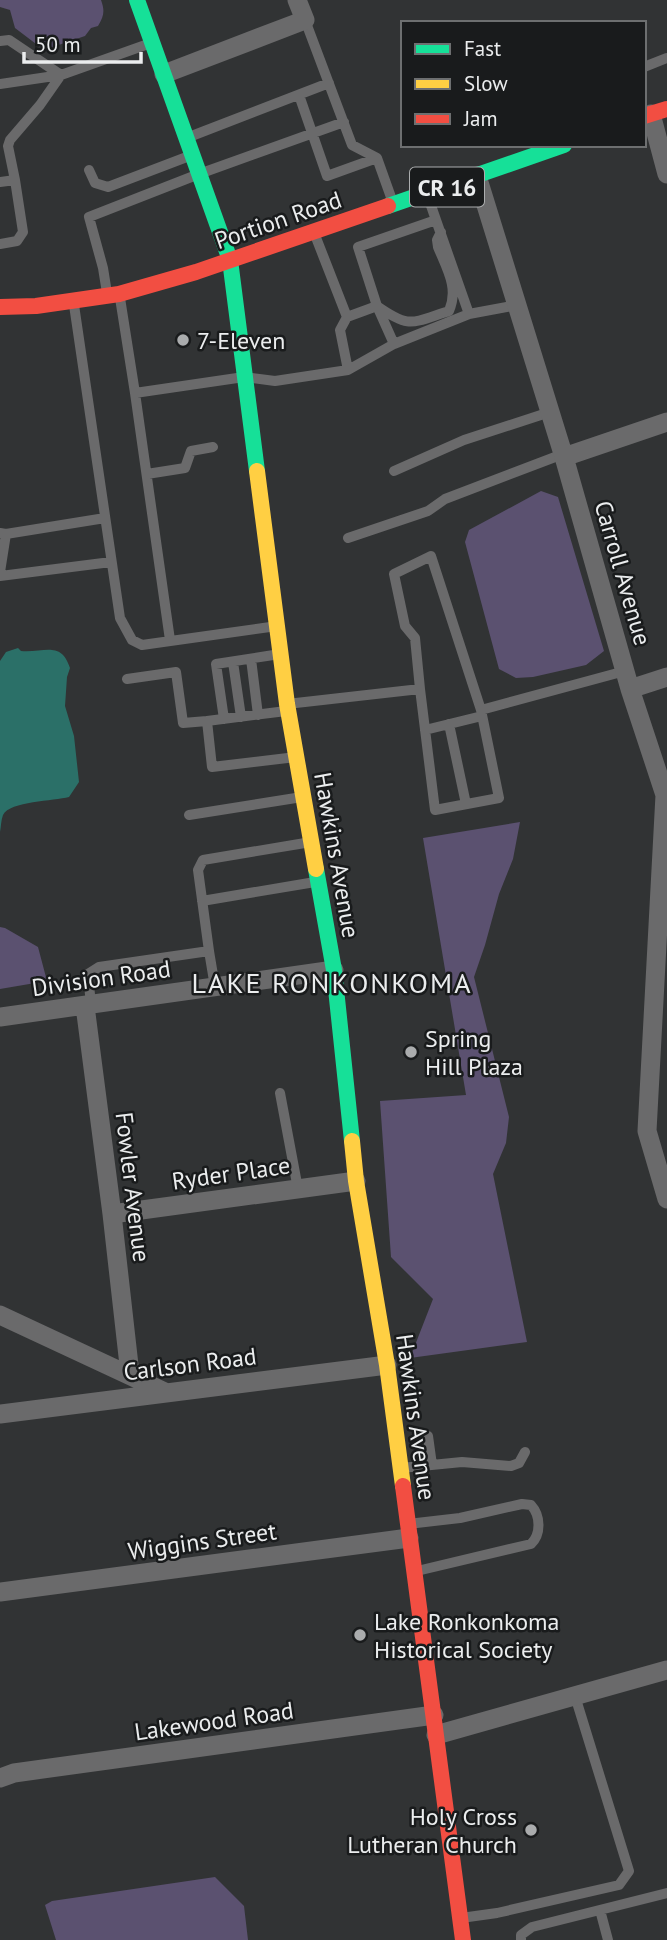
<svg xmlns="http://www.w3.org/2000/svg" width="667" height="1940" font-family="'PT Sans',sans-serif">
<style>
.green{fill:#5b5170}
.water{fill:#2b7068}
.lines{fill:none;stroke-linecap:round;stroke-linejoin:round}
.lane{stroke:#6a6a6b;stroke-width:10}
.street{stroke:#6a6a6b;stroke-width:19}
.fast{stroke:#16e098;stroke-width:16}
.slow{stroke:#ffcf43;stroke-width:16}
.jam{stroke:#f24e42;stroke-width:16}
.poi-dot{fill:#aaacad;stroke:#191b1c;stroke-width:2.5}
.labels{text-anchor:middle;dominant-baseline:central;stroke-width:5;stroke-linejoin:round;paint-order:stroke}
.shield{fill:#191b1c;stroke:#acaeaf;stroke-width:2}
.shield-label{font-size:23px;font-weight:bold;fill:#ebedee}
.street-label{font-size:24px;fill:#ebedee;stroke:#191b1c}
.poi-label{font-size:24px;fill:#ebedee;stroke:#191b1c;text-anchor:start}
.quarter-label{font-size:28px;letter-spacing:2px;fill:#ebedee;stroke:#191b1c}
</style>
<rect width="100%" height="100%" fill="#313334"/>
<!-- green -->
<path class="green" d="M0 0H101C105 11 104 16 98 26L91 28 85 36 44 50 15 28 10 10 0 7Z
M541 491 558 497 604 651 586 665 533 677 516 678 499 669 465 542 469 530Z
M520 822 513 859 499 894 485 945 474 977 509 1117 506 1143 493 1174 527 1342 410 1358 433 1299 391 1257 380 1101 466 1095 423 838Z
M0 927 5 928 38 947 47 981 0 989Z
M215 1877 244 1906 248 1940H56L45 1905 52 1901Z"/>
<!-- water -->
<path class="water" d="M18 648 21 651C44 653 61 640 70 668L67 677 65 706 74 736 79 782 69 797C54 801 10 801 3 815 1 820 1 827 0 832V661L6 652Z"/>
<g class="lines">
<!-- lane -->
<path class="lane" d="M305 20 352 145 377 158 392 200
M0 41 9 40 61 75
M644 67 667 58
M0 84 61 75 151 43
M299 95 327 176 377 158
M189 137 329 83
M89 170 95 183 108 187 192 155
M0 182 15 180 8 146 10 140 40 105 61 75
M427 194 436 220
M315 235 347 317
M0 244 17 241 23 232 15 180
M107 293 103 268 89 217 199 174 344 122
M120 298 135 393 244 377 275 381 348 370 340 330 347 317 377 306C410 329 411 323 449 311 459 288 447 269 438 247L437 240 441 232
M74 305 120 618 132 640 142 645 277 626
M469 314 517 305
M348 370 394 344 469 314 436 220 358 247 377 306 394 344
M135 393 170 640
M394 471 464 440 550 412
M147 474 185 468 191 451 213 447
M0 533 6 534 105 518
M348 538 428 511 445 499 563 454
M0 572 6 534
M0 576 111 562
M251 659 258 715
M233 662 241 717
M127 679 176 672 183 723 207 721
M287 704 420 689 435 810 499 798 481 710 431 556 394 574 405 626 415 638 420 689
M481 710 625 671
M286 711 207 721 212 767 296 757
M224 719 216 664 280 654
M449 724 466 804
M425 730 482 716
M189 815 302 797
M202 901 315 882
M209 951 198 870 203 860 311 842
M91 1005 88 974 99 967 209 951 215 987
M280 1093 298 1189
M428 1436 432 1465
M401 1468 462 1462 511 1466 519 1463 525 1452
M408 1524 460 1518 522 1504 531 1505C541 1516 541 1534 531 1544L417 1571
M600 1910 608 1940
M461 1918 497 1913 619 1885 629 1871 575 1696
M521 1940V1935L532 1927 667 1893"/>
<!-- street -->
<path class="street" d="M164 74 305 20 297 0
M651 114 667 174
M477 176 564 457 630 689 665 795 647 1131 667 1199
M564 457 667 422
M630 689 667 677
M85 1006 112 1214 130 1374
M0 1017 334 970
M112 1214 356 1181
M0 1315 165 1392
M0 1414 387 1365
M0 1592 409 1538
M436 1735 667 1670
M0 1778 14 1773 434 1715"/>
<!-- fast -->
<path class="fast" d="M137 0 230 260 257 471
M388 206 564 145
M316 869 334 970 352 1141"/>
<!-- slow -->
<path class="slow" d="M257 471 287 704 316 869
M352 1141 356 1181 387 1365 403 1486"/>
<!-- jam -->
<path class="jam" d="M644 116 667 109
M0 307 36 306 119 294 196 272 388 206
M403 1486 463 1940"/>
</g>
<!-- markers -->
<g class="poi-dot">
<circle cx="183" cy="340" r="7"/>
<circle cx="411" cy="1052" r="7"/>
<circle cx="360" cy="1635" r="7"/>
<circle cx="531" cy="1830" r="7"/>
</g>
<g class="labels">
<!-- shield labels -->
<rect class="shield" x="410" y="167.5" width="74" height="39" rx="5"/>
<g class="shield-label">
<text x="447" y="187">CR 16</text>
</g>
<!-- street labels -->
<g class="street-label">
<text transform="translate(278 220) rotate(-19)">Portion Road</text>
<text transform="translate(623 573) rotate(74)">Carroll Avenue</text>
<text transform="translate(337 855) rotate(80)">Hawkins Avenue</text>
<text transform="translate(101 978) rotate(-8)">Division Road</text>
<text transform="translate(231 1173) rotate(-8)">Ryder Place</text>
<text transform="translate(133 1187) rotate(83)">Fowler Avenue</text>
<text transform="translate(190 1364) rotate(-7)">Carlson Road</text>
<text transform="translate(416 1417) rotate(82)">Hawkins Avenue</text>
<text transform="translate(202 1541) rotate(-8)">Wiggins Street</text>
<text transform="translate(214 1721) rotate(-8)">Lakewood Road</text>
</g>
<!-- poi labels -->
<g class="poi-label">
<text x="197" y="340">7-Eleven</text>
<text x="425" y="1038">Spring<tspan x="425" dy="28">Hill Plaza</tspan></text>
<text x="374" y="1621">Lake Ronkonkoma<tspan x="374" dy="28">Historical Society</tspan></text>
<text x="517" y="1816" text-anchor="end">Holy Cross<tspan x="517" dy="28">Lutheran Church</tspan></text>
</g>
<!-- quarter labels -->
<g class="quarter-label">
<text x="332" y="982">LAKE RONKONKOMA</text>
</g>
</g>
<!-- legend -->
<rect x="401" y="21" width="245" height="126" fill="#191b1c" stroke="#6d6f70" stroke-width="2"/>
<rect x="415" y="44" width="35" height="10" fill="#16e098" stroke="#6d6f70" stroke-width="2"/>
<text x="464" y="56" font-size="21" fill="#ebedee">Fast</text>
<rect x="415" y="79" width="35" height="10" fill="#ffcf43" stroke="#6d6f70" stroke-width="2"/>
<text x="464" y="91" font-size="21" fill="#ebedee">Slow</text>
<rect x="415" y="114" width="35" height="10" fill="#f24e42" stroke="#6d6f70" stroke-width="2"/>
<text x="464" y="126" font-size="21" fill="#ebedee">Jam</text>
<!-- scale -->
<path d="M24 52v10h117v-10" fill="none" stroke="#ebedee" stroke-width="3.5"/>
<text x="35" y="52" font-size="21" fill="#ebedee" stroke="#191b1c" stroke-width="5" paint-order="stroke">50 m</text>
</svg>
